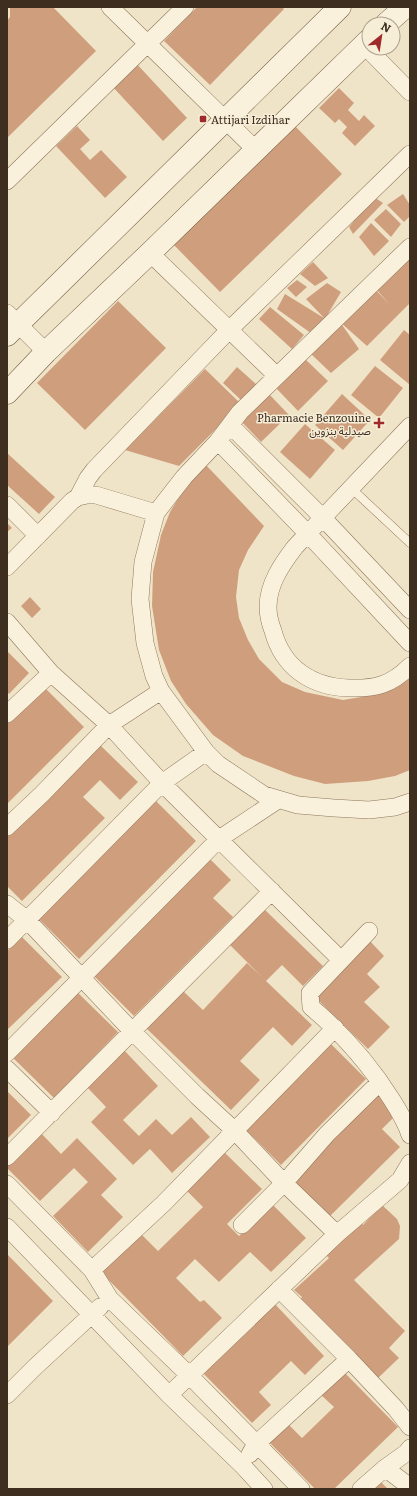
<svg xmlns="http://www.w3.org/2000/svg" width="417" height="1496" font-family="Literata,'Noto Sans Arabic',serif">
<style>
.building{fill:#cf9f7d}
.lines{fill:none;stroke-linecap:round;stroke-linejoin:round}
.service-casing{stroke:#8d765c;stroke-width:9}
.minor-casing{stroke:#8d765c;stroke-width:18}
.secondary-casing{stroke:#6f573f;stroke-width:23}
.service{stroke:#faf1dc;stroke-width:8}
.minor{stroke:#faf1dc;stroke-width:17}
.secondary{stroke:#faf1dc;stroke-width:22}
.poi-dot{fill:#9e2a2b;stroke:#f7eed8;stroke-width:1.5}
.labels{text-anchor:middle;dominant-baseline:central;stroke-width:3;stroke-linejoin:round;paint-order:stroke}
.poi-label{font-size:11px;fill:#3d2e20;stroke:#f7eed8;text-anchor:start}
</style>
<rect width="100%" height="100%" fill="#f0e4c8"/>
<!-- building -->
<path class="building" d="M10 7H53L96 51 7 138V21L10 17Z
M197 7H282L284 9 210 85 164 41Z
M135 62 187 118 163 141 111 85Z
M339 88 354 103 348 110 359 121 364 115 375 126 355 146 342 133 347 127 339 119 335 123 319 108Z
M294 125 342 174 220 292 172 243Z
M77 126 90 140 80 149 90 160 101 150 127 177 105 198 56 146Z
M403 194 410 205V216L404 222 387 205Z
M374 197 383 203 353 234 349 227Z
M386 209 401 224 391 237 374 220Z
M371 223 389 241 374 256 359 237Z
M408 258 410 260V303L367 346 340 322 359 349 331 373 310 353 372 286 390 305 376 289Z
M313 262 328 278 315 286 300 274Z
M297 280 307 287 296 297 287 288Z
M327 283 341 292 315 336 277 309 285 294 324 318 306 299Z
M118 301 166 348 85 430 37 383Z
M270 307 304 335 292 349 259 319Z
M404 330 410 335V385L380 360Z
M305 359 328 381 298 411 276 388Z
M375 366 403 388 379 418 351 395Z
M237 367 257 385 242 401 223 383Z
M205 369 241 404 179 466 125 450Z
M268 393 289 415 261 442 240 420Z
M342 394 370 420 343 450 315 425Z
M305 424 335 450 310 479 280 452Z
M7 453 55 497 39 514 7 485Z
M206 465 264 526 248 550 239 570 236 597 239 618 248 640 259 659 282 682 305 692 343 700 361 697 373 693 410 673V770L395 776 368 781 325 784 294 776 243 756 213 735 186 704 171 681 159 650 152 606 153 572 161 535 170 512 189 481Z
M7 523 12 528 7 532Z
M30 597 41 609 32 618 21 606Z
M7 651 29 673 9 694 7 692Z
M44 687 84 727 7 804V723Z
M99 744 138 782 120 800 100 780 83 797 105 818 22 901 7 886V836Z
M155 800 196 841 79 959 38 918Z
M209 858 231 880 213 898 233 917 134 1016 93 975Z
M264 909 323 966 303 986 282 965 266 981 312 1025 292 1046 273 1027 240 1061 260 1080 231 1110 146 1028 182 990 203 1010 247 963 264 979 230 945Z
M22 937 62 977 7 1030V951Z
M368 939 384 956 367 974 380 987 364 1002 390 1027 368 1049 313 995Z
M75 990 118 1032 54 1098 11 1056Z
M329 1042 366 1079 281 1165 244 1128Z
M123 1049 158 1086 123 1120 139 1136 156 1119 172 1135 191 1117 210 1137 172 1173 150 1149 133 1165 91 1122 106 1107 85 1085Z
M7 1091 31 1115 7 1139Z
M377 1093 397 1114 382 1129 400 1147 327 1219 288 1180Z
M39 1131 61 1154 77 1138 117 1179 101 1195 123 1217 88 1252 53 1216 88 1182 74 1168 40 1201 7 1168V1163Z
M222 1150 262 1189 227 1224 239 1236 272 1204 306 1238 271 1272 250 1252 219 1282 195 1259 176 1278 200 1302 204 1300 222 1318 183 1356 98 1269 138 1231 158 1251 203 1207 184 1188Z
M382 1205 397 1219 400 1226 399 1239 354 1280 405 1331 389 1348 399 1358 377 1379 300 1300 302 1297 294 1290 329 1258 325 1254 360 1221 363 1225Z
M7 1254 53 1301 7 1347Z
M273 1302 324 1356 305 1375 291 1361 259 1392 271 1405 252 1423 201 1371Z
M343 1371 398 1427 334 1489H315L270 1443 289 1425 302 1438 334 1407 320 1394Z
M378 1479 388 1489H368Z"/>
<g class="lines">
<!-- service casing -->
<g class="service-casing">
<path id="service" d="M351 488 410 543"/>
</g>
<!-- minor casing -->
<g class="minor-casing">
<path id="minor" d="M110 7 256 150
M364 45 410 92
M7 181 185 7
M410 247 240 412 218 441 184 477 156 513 143 562 140 599 145 643 154 676 161 691 206 752 218 764 264 795 298 805 334 808 369 810 395 807 410 802
M150 253 277 376
M7 313 46 352
M230 425 323 518 410 610
M410 426 295 547C282 564 268 584 268 607 268 615 270 623 273 631 283 668 312 687 349 688 375 689 391 685 410 666
M218 441 308 534 410 643
M78 497 88 478 94 470 229 330 410 154
M7 505 38 536
M7 567 72 501 78 497 87 495H96L156 513
M7 622 51 673 109 725 162 783 341 960
M7 714 51 673
M7 827 42 794 109 725 161 691
M7 904 27 920 132 1031 197 1096 234 1130 284 1183 337 1234
M369 931 310 993 311 1007C342 1033 370 1065 392 1100 399 1111 406 1122 410 1135
M7 940 162 783 206 752
M7 1053 219 839 278 800
M7 1069 52 1113
M7 1157 272 891
M7 1184 92 1270 110 1299 189 1375 301 1489
M242 1225 284 1183 327 1134 380 1082
M7 1227 169 1395 242 1465 264 1489
M92 1270 164 1203 335 1028
M279 1289 349 1359 396 1409 410 1427
M7 1395 35 1367 100 1307
M169 1395 337 1234 400 1180 410 1163
M250 1454 256 1444 349 1359
M385 1468 410 1487
M361 1489 385 1468 406 1453 410 1448"/>
</g>
<!-- secondary casing -->
<g class="secondary-casing">
<path id="secondary" d="M386 24 405 7
M7 335 340 7
M7 393 46 352 150 253 369 40"/>
</g>
<!-- service -->
<use href="#service" class="service"/>
<!-- minor -->
<use href="#minor" class="minor"/>
<!-- secondary -->
<use href="#secondary" class="secondary"/>
</g>
<!-- markers -->
<g class="poi-dot">
<rect x="199" y="115" width="8" height="8" rx="2"/>
<path d="M377 417h4v4h4v4h-4v4h-4v-4h-4v-4h4z"/>
</g>
<g class="labels">
<!-- poi labels -->
<g class="poi-label">
<text x="211" y="119">Attijari Izdihar</text>
<text x="371" y="417" text-anchor="end">Pharmacie Benzouine<tspan x="371" dy="13">صيدلية بنزوين</tspan></text>
</g>
</g>
<!-- border -->
<rect width="417" height="1496" fill="none" stroke="#3d2e20" stroke-width="16"/>
<!-- north arrow -->
<g transform="translate(381 36) rotate(30)"><circle r="19" fill="#f7eed8" stroke="#ada18e"/>
<path d="M0-3L7 15L0 10L-7 15Z" fill="#9e2a2b"/>
<text y="-6" font-size="11" font-weight="bold" text-anchor="middle" fill="#3d2e20">N</text>
</g>
</svg>
